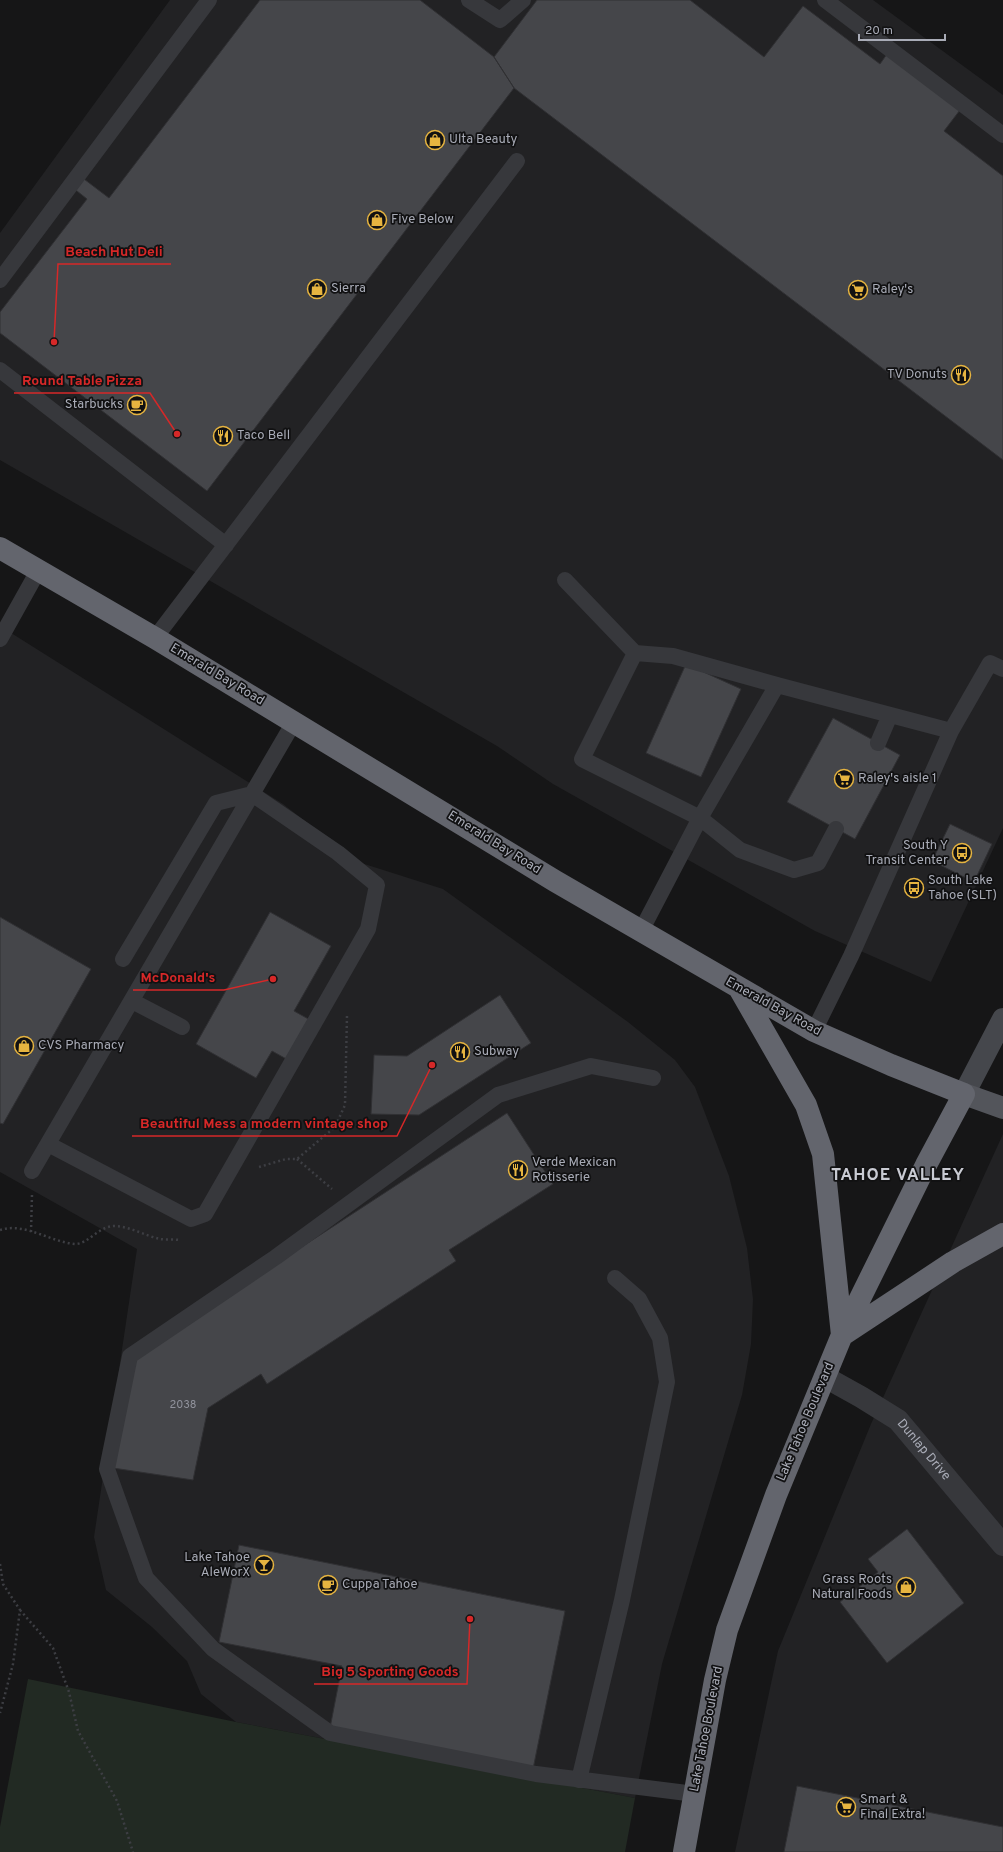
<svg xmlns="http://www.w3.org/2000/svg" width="1003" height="1852" font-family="Overpass,sans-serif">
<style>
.built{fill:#222224}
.green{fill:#222a23}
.building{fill:#45464a;stroke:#303033}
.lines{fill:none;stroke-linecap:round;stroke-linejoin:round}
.path{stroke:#3d3e43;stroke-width:2.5;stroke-dasharray:2 3;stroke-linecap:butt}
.lane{stroke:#37383c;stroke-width:16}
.street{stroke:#37383c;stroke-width:22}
.secondary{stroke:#45474c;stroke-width:22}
.primary{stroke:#53555b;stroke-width:22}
.highway{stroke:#63656d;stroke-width:22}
.labels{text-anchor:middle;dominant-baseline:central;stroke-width:3.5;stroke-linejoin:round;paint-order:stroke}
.number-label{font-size:11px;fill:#90929c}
.poi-label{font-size:13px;fill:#a9acb7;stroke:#111112;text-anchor:start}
.street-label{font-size:13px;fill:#a9acb7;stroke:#111112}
.district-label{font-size:17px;font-weight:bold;letter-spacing:1px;fill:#c9cbd3;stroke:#111112}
.leader{fill:none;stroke:#d62828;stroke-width:1.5}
.callout-dot{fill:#d62828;stroke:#111112;stroke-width:1.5}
.callout-label{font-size:14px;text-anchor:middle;font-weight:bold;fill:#d62828;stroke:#111112;stroke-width:3.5;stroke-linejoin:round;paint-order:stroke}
</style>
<rect width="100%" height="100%" fill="#161617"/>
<!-- built -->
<path class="built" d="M170 0H873L1003 95V828L931 982 815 931 553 784 497 746 0 460V233Z
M0 626 283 804 358 862 443 889 628 1022 675 1060 695 1087 729 1176 747 1248 753 1299 751 1344 742 1395 662 1664 635 1798 236 1722 201 1694 187 1661 152 1627 106 1590 94 1537 137 1249 0 1172Z
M1003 1134V1852H735L778 1651 871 1424Z"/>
<!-- green -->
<path class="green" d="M28 1679 236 1722 635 1798 625 1852H0V1827Z"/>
<!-- building -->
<path class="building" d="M260 0H420L494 57 514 88 207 491 0 333V312L87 199 72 187 80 176 109 198Z
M537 0H690L764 57 803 6 880 64 887 54 960 110 944 131 1003 176V460L514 88 494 57Z
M686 664 741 689 701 777 646 753Z
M833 718 900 755 855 839 787 802Z
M950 824 992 844 974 882 932 861Z
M270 912 331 946 294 1011 312 1021 290 1061 272 1051 256 1078 196 1044Z
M0 917 91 969 3 1124 0 1123Z
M500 995 531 1043 419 1115 371 1114 374 1055 407 1056Z
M507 1113 553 1184 449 1250 456 1261 267 1384 261 1374 208 1408 193 1480 113 1468 133 1357Z
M907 1529 964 1603 887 1663 840 1602 878 1572 868 1559Z
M239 1545 565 1611 533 1769 330 1728 342 1666 219 1642Z
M797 1786 1003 1827V1852H784Z"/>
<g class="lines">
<!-- path -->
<path class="path" d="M297 1159 332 1189
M259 1167 286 1159H297L335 1127 345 1105 347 1015
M0 1230C25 1222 50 1242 75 1244 89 1244 99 1225 116 1226 131 1227 146 1236 160 1239 166 1240 173 1239 179 1240
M31 1232 32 1194
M0 1564 3 1584 20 1610 13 1664 0 1713
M20 1610 53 1648 69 1692 78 1731 117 1801 133 1852"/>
<!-- lane -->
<path class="lane" d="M469 0 500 20 523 0
M825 0 1003 135
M0 280 209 0
M0 370 226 545
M565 580 635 653
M155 638 517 161
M0 639 38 571
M777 685 951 731
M878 743 890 715
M641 931 700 818 777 685 673 656 635 653 582 759 700 818 740 850 794 870 818 863 836 829
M132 1001 182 1027
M814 1031 851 956 951 731 990 663 1003 669
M653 1078 591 1066 498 1095 276 1257 130 1356 107 1469 146 1578 213 1649 330 1733 536 1774 695 1794
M48 1144 191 1219 205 1214 368 929 377 885 338 853 252 794 216 803 123 959
M32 1171 294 722
M579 1780 622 1600 667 1382 660 1338 639 1299 615 1278"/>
<!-- street -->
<path class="street" id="s1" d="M825 1377 861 1397 898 1420 1003 1545"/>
<!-- secondary -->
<path class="secondary" d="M964 1094 1003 1019"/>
<!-- primary -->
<path class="primary" d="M964 1094 1003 1108"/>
<!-- highway -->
<path class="highway" d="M0 548 155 638 555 881 814 1031 891 1065 964 1094 926 1165 842 1335 776 1495 727 1630 715 1680 684 1852
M739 988 806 1105 823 1154 842 1335
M844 1334 953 1262 1003 1234"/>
</g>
<!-- icons -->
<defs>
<g id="shop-ring" transform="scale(1)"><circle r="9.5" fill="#111112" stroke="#e6b440" stroke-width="1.5"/><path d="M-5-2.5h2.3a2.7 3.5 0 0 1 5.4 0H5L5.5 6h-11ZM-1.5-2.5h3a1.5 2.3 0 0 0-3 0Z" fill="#e6b440"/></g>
<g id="supermarket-ring" transform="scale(1)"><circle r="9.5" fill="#111112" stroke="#e6b440" stroke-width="1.5"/><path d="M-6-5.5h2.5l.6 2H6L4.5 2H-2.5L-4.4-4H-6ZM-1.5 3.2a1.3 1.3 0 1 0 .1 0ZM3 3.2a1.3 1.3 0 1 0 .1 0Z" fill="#e6b440"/></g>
<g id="restaurant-ring" transform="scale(1)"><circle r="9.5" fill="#111112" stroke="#e6b440" stroke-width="1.5"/><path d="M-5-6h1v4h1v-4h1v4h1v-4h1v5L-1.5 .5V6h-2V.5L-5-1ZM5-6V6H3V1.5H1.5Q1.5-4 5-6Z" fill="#e6b440"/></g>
<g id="cafe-ring" transform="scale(1)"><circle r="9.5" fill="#111112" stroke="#e6b440" stroke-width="1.5"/><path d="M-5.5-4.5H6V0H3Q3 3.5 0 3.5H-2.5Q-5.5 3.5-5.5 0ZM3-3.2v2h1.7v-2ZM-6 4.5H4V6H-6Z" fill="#e6b440"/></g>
<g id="bus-ring" transform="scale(1)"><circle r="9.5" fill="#111112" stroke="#e6b440" stroke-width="1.5"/><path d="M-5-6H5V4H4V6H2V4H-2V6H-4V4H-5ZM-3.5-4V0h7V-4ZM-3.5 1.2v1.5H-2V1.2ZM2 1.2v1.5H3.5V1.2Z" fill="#e6b440"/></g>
<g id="bar-ring" transform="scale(1)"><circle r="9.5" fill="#111112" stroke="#e6b440" stroke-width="1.5"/><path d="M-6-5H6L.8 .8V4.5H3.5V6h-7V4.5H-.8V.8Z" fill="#e6b440"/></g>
</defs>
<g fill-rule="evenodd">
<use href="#shop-ring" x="435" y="140"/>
<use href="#shop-ring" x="377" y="220"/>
<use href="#shop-ring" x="317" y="289"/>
<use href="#supermarket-ring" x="858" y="290"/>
<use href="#restaurant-ring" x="961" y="375"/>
<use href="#cafe-ring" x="137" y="405"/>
<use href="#restaurant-ring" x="223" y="436"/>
<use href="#supermarket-ring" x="844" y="779"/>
<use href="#bus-ring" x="962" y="853"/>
<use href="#bus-ring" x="914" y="888"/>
<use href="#shop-ring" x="24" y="1046"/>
<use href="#restaurant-ring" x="460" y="1052"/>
<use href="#restaurant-ring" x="518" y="1170"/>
<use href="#bar-ring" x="264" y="1565"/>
<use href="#cafe-ring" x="328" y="1585"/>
<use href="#shop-ring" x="906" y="1587"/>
<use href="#supermarket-ring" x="846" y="1807"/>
</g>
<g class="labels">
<!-- number labels -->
<g class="number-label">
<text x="183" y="1405">2038</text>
</g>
<!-- poi labels -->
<g class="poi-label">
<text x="449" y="140">Ulta Beauty</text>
<text x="391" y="220">Five Below</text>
<text x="331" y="289">Sierra</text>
<text x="872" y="290">Raley's</text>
<text x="947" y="375" text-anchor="end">TV Donuts</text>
<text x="123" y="405" text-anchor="end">Starbucks</text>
<text x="237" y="436">Taco Bell</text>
<text x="858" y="779">Raley's aisle 1</text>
<text x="948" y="846" text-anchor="end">South Y<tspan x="948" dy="15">Transit Center</tspan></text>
<text x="928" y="881">South Lake<tspan x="928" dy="15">Tahoe (SLT)</tspan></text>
<text x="38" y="1046">CVS Pharmacy</text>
<text x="474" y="1052">Subway</text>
<text x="532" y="1163">Verde Mexican<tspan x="532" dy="15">Rotisserie</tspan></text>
<text x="250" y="1558" text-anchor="end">Lake Tahoe<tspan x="250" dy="15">AleWorX</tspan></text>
<text x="892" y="1580" text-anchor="end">Grass Roots<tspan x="892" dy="15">Natural Foods</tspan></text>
<text x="342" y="1585">Cuppa Tahoe</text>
<text x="860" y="1800">Smart &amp;<tspan x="860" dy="15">Final Extra!</tspan></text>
</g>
<!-- street labels -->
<g class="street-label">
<text transform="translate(217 675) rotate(31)">Emerald Bay Road</text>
<text transform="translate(494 843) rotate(32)">Emerald Bay Road</text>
<text transform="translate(773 1007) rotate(29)">Emerald Bay Road</text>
<text transform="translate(806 1422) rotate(-67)">Lake Tahoe Boulevard</text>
<text stroke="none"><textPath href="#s1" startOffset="124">Dunlap Drive</textPath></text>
<text transform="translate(707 1729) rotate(-79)">Lake Tahoe Boulevard</text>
</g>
<!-- district labels -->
<g class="district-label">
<text x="898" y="1176">TAHOE VALLEY</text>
</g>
</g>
<!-- callouts -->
<path class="leader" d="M54 342L58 264H171M177 434L150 393H14M273 979L224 990H133M432 1065L397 1136H132M470 1619L467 1684H314"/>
<g class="callout-dot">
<circle cx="54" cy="342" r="4"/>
<circle cx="177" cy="434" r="4"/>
<circle cx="273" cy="979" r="4"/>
<circle cx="432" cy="1065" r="4"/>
<circle cx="470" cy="1619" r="4"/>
</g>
<g class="callout-label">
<text x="114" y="256">Beach Hut Deli</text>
<text x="82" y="385">Round Table Pizza</text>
<text x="178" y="982">McDonald's</text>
<text x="264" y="1128">Beautiful Mess a modern vintage shop</text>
<text x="390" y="1676">Big 5 Sporting Goods</text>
</g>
<!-- scale -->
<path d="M859 34v6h86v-6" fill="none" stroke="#a9acb7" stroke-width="2"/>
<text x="865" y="34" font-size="12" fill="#a9acb7" stroke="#111112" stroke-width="3" paint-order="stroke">20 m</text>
</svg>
